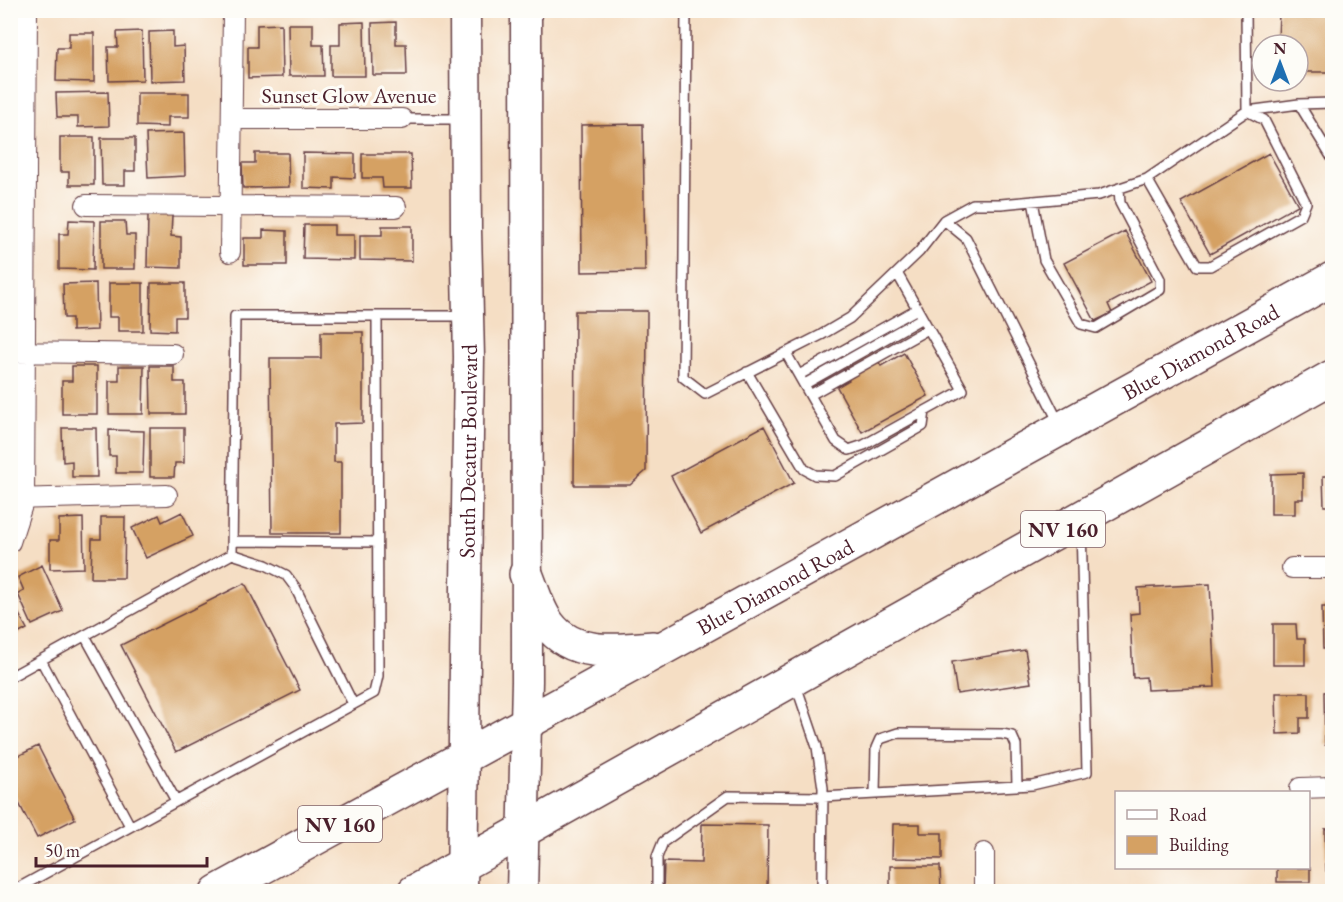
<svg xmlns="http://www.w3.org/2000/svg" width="1343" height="902" font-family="'EB Garamond',serif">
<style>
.building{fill:#d5a163}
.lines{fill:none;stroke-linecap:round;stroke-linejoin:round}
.lane-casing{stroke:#643c42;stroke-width:12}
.street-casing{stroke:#643c42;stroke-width:22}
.primary-casing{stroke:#643c42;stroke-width:33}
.highway-casing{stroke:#643c42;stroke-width:36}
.lane{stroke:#fff;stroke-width:9}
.street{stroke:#fff;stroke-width:20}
.primary{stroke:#fff;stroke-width:30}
.highway{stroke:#fff;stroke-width:33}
.labels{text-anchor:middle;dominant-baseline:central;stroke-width:6;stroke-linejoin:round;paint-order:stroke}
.shield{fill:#fdfcf7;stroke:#806168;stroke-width:1.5}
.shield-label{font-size:21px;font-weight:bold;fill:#4a1f2b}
.street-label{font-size:22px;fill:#4a1f2b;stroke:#fdfcf7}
</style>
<rect width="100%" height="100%" fill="#fdfcf7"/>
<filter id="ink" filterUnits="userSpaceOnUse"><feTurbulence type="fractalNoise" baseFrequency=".0167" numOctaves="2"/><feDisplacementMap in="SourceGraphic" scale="12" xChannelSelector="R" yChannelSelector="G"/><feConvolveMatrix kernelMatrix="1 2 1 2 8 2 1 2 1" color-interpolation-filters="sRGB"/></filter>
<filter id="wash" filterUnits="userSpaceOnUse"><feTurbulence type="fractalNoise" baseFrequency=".008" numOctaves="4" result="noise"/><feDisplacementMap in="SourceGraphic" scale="24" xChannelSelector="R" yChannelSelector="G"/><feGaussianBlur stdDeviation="1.35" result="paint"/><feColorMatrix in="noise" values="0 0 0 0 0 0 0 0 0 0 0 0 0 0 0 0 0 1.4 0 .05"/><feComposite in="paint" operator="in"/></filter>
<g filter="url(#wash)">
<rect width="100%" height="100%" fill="#f5dec4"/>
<g id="blocks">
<!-- building -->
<path class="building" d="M1279 10H1332V72H1298V45H1278Z
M364 22 365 76H331V45H340V23Z
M396 22V44H406L407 75H373L372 23Z
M281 24 282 77 248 78V47H257V25Z
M288 24H313V45H323L324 76H289Z
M142 31 143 80 109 81 108 47H118L117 32Z
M173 31V47L184 46 185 80 150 81 149 32Z
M69 33H94V82L56 81 57 48H69Z
M108 92 109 126 78 127V117H57L56 93Z
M137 93H189V117H168V127L137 126Z
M643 124 645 271 582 272 581 125Z
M184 133 185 176 148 178 146 134Z
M60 137H94V185H69V172H60Z
M101 138H135V171H125V185H102Z
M255 153H288L289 187 243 188 242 163H255Z
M303 153 355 154V178L334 177V189L303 188Z
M1269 153 1298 205 1210 254 1181 202Z
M362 154H411L412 188H383L382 178H362Z
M148 215H172L171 236 181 237V268L147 267Z
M69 220 94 221 93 270 59 269V234H68Z
M101 221H125L126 235H135V269H101Z
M304 225H334V235H354V260L303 259Z
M382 226H412V261L360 260V235H382Z
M263 230 287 231V265H244V238H263Z
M1125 231 1151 281 1108 304 1112 313 1095 321 1064 263Z
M96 283 97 330 72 331V318H64L63 284Z
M109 283H143V331H118V317H109Z
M151 283H185V317H175V331L150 330Z
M575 311H647L646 471 630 485H574Z
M321 332H363V423L334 424V462H341V533H272L270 358H321Z
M865 337 881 366 904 353 928 396 862 432 837 387 849 380 835 354Z
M72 366H97V414H62V381H72Z
M119 366H144L143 414H109V381H119Z
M150 366H174V382H185V414H151Z
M764 426 794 483 701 533 671 476Z
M62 428H96L97 477H72V461L63 462Z
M150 428H184V463H175L174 477H150Z
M109 430 144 431 143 473H116V456H109Z
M1303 473V499H1295V514H1271V474Z
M1323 476H1332V506H1324Z
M182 512 193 536 146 558 132 528 159 515 162 522Z
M101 517H125L124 578H91L92 539H101Z
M83 518 84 568 50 569V540H59V519Z
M42 565 63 611 32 625 18 594 24 591 18 577Z
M245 583 300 690 176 752 121 645Z
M1210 584 1215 687 1147 690 1146 677 1133 678 1130 614 1139 613 1138 588Z
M10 598 27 629 10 638Z
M1322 607H1332V659H1327L1326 649H1323Z
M1273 624H1296L1297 639H1305V665H1273Z
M1025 650 1031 683 957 694 952 662Z
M1332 691V745H1325L1324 692Z
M1276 693H1309V718H1300V733L1277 734Z
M38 746 75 819 37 838 10 786V760Z
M702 824 768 825 767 892H663L664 862 701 863Z
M893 824H920V833H942V859L892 858Z
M1332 828V881H1329V871H1326L1325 829Z
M890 866H940L941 892H890Z
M1277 868H1310V882H1277Z"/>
</g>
</g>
<g filter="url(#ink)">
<use href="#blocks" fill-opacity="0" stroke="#643c42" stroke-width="1.5"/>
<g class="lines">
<!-- lane casing -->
<g class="lane-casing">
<path id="lane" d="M686 10 683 377 705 394 821 335 850 318 919 252 944 220 966 238 1060 425
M1246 10 1247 111 1299 104 1332 103
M1299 104 1332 158
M402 119H462
M1033 201 1044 260 1081 324 1096 328 1160 290V279L1120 203 1119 188
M944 220 973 204H1001L1099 195 1147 179 1247 111 1264 120 1306 203 1301 215 1210 266H1197L1147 179
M786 353 836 441 849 450 864 445 963 390 897 273
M747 372 804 469 815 475 835 476 923 426 925 411
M799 375 917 309
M805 384 922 318
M810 395 928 329
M232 541 377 542
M232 554 266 565 286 575 295 587 353 704
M85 636 176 801
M41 660 130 826
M10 677 232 554 235 316H464
M796 685 817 747 823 788 822 892
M875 794 876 748 880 739 898 733 1002 734 1012 736 1016 745 1017 786
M11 892 374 693 378 676 377 316
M657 892V857L663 842 728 796 823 797 1032 785 1087 772 1081 524"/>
</g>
<!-- street casing -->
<g class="street-casing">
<path id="street" d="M232 119H402
M86 205 396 207
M230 252 233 10
M10 352 173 354
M11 499 167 495
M10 542 24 499 27 10
M1292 568H1332
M1300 788 1332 787
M984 853V892"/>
</g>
<!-- primary casing -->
<g class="primary-casing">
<g id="primary">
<path id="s1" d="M462 892 469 357 466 230 465 10"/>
<path d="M522 892 527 681 526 10"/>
</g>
</g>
<!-- highway casing -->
<g class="highway-casing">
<g id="highway">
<path d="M526 574C533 591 538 611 549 625 573 657 618 651 653 648"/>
<path id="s2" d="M217 892 667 646 1332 279"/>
<path d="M414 892 1332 377"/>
</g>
</g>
<!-- lane -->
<use href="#lane" class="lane"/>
<!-- street -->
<use href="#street" class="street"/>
<!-- primary -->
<use href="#primary" class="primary"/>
<!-- highway -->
<use href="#highway" class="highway"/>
</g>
</g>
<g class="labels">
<!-- shield labels -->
<g class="shield">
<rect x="1021" y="511" width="84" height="36" rx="4.5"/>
<rect x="298" y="806" width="84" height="36" rx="4.5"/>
</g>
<g class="shield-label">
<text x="1063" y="529">NV 160</text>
<text x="340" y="824">NV 160</text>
</g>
<!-- street labels -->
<g class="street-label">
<text x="349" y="95">Sunset Glow Avenue</text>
<text stroke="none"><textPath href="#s2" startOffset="1122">Blue Diamond Road</textPath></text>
<text stroke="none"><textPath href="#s1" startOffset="441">South Decatur Boulevard</textPath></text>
<text stroke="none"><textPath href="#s2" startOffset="636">Blue Diamond Road</textPath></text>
</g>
</g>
<!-- margin -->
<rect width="1343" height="902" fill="none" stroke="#fdfcf7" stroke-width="36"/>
<!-- legend -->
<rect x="1115" y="791" width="195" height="78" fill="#fdfcf7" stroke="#b5a4a5" stroke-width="1.5"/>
<rect x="1127" y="810" width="30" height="9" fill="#ffffff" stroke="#b5a4a5" stroke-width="1.5"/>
<text x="1169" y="821" font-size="18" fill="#4a1f2b">Road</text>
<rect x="1127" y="836" width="30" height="18" fill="#d5a163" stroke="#b5a4a5" stroke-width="1.5"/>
<text x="1169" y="851" font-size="18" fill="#4a1f2b">Building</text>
<!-- north arrow -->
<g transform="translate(1280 63)"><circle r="28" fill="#fdfcf7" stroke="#b5a4a5" stroke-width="1.5"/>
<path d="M0-4.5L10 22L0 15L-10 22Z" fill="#1f6fb2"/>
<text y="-9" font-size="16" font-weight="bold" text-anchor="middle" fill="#4a1f2b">N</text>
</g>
<!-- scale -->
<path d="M36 857v9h171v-9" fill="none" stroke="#4a1f2b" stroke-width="3"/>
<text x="45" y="857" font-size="18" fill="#4a1f2b" stroke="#fdfcf7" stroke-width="4.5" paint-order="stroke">50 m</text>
</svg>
